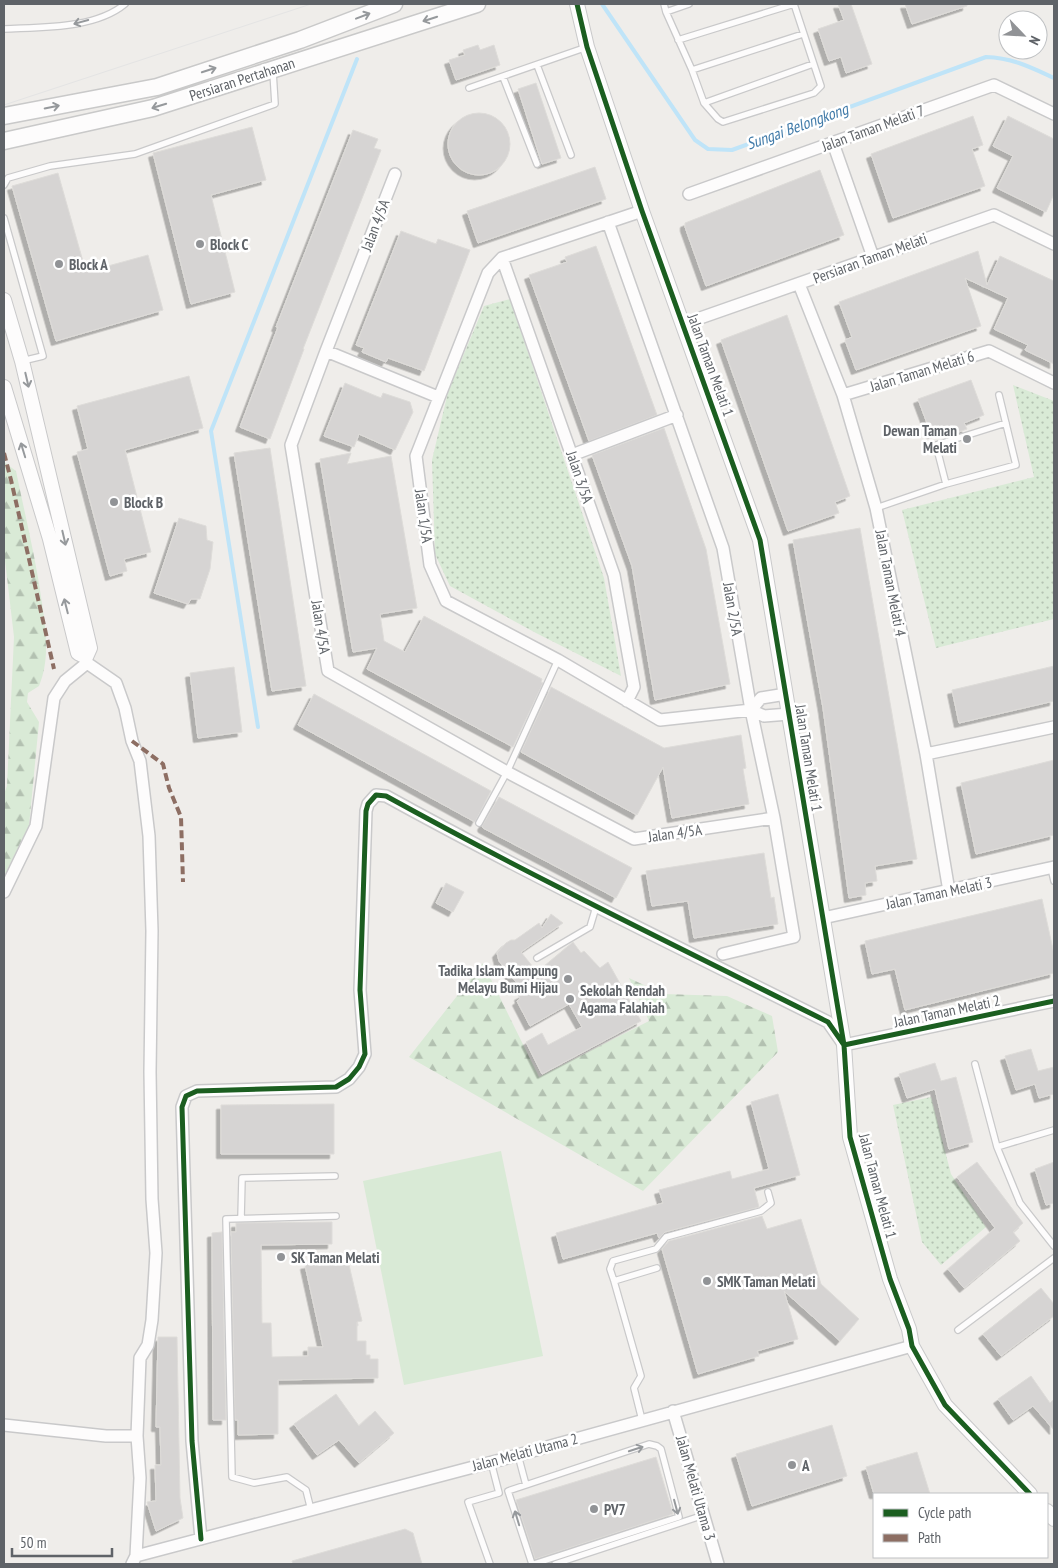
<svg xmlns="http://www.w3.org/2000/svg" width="1058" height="1568" font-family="'PT Sans Narrow',sans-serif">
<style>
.grass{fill:url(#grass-dots)}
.forest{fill:url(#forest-firs)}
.garden{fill:#d9ead6}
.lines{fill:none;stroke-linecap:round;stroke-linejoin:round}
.stream{stroke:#bfe4f8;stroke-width:4}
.building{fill:#d6d4d3;stroke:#dedcd9;filter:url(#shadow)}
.service-casing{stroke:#c9c9ca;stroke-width:8}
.minor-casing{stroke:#c9c9ca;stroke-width:14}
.tertiary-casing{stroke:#c9c9ca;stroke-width:16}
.secondary-casing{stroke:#c9c9c9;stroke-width:19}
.service{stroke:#fdfcfc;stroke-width:5.5}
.minor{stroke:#fdfcfc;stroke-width:11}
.tertiary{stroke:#fdfcfc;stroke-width:14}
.secondary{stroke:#fdfcfc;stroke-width:16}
.tram{stroke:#e4e4e4;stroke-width:1}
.quiet{stroke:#8d6e63;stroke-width:4;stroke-dasharray:8 4;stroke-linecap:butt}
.cycleway-casing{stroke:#fff;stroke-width:8}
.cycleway{stroke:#1b5e20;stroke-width:5}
.oneway{stroke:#96999c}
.poi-dot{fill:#919396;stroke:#fff;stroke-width:2}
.labels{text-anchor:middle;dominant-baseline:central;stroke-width:5;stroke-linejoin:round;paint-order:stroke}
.street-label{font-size:15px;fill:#5f6368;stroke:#fff}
.poi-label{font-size:15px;font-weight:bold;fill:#5f6368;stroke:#fff;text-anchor:start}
.water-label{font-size:16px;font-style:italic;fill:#417ba9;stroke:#fff}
</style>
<defs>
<pattern id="grass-dots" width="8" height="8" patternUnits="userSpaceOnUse" patternTransform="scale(1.25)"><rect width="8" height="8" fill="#d9ead6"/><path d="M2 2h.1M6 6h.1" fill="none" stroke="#b3c1b1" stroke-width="1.8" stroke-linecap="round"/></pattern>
<pattern id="forest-firs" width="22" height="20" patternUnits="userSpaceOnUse" patternTransform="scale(1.25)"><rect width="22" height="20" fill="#d9ead6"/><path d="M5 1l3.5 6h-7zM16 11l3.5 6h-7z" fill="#b3c1b1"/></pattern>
<filter id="shadow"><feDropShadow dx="-4.5" dy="4.5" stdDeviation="0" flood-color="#0004"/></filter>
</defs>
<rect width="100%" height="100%" fill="#efedea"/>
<!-- grass -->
<path class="grass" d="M510 299 604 578 621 676 536 633 450 586 435 554 432 460 448 392 484 306Z
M1013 385 1054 401V619L936 648 902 510 1034 477Z
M931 1097 951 1174 986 1227 941 1265 922 1242 893 1105Z"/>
<!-- forest -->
<path class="forest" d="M4 462 16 471C25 515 36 559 42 603 46 631 50 659 39 686L28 693 27 702 39 722 29 826 4 876V794L7 786 14 637 4 552Z
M483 963 539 1077 649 1021 629 978 663 994 727 996 772 1016 778 1052 643 1191 409 1057Z"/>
<!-- garden -->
<path class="garden" d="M501 1151 543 1356 404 1385 363 1181Z"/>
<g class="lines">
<!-- stream -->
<path class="stream" d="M602 4 695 140 708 149 732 150 986 57C1013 58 1030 67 1054 78
M258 727 211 431 357 59"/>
</g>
<!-- building -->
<path class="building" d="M838 4H851L872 64 846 73 841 57 829 61 818 29 844 20Z
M905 4H967V6L912 24Z
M478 45 480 50 494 45 500 65 456 80 449 60 465 55 463 50Z
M536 83 561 158 542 164 518 89Z
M448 144a31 31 0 1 1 62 0a31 31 0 1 1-62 0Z
M973 116 983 145 972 149 985 186 893 218 871 154Z
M1008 116 1054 139V194L1046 212 997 188 1013 156 993 146Z
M252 127 266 180 211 195 235 292 191 304 153 153Z
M353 130 378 139 374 148 381 150 303 349H304L270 439 240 427 278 327H276Z
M595 167 606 199 478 243 467 211Z
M820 170 844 235 706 286 685 227V223Z
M58 173 86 272 148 255 163 310 56 341 12 186Z
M401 231 436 244 438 239 470 250 424 371 388 358 386 362 362 352 364 348 356 345Z
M596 246 657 415 589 441 529 275 567 262 565 257Z
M978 251 987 285 1000 256 1054 281V364L1025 350 1028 345 994 329 1008 298 965 278 981 326 856 370 845 340 852 337 839 302Z
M787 315 850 496 835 502 839 513 788 531 721 340Z
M189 376 203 428 125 450 151 552 124 559 127 571 110 576 77 452 88 449 77 406Z
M971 380 984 415 964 423 967 429 953 434 951 427 931 434 918 399Z
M345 383 381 398 383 393 410 402 413 412 395 450 359 434 354 447 324 436Z
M664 428 706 549 730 684 655 700 632 566 592 455Z
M270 448 306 686 272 691 234 453Z
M351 453 347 464 391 456 417 608 380 614 384 641 405 652 424 616 542 679 541 682 543 683 513 747 367 669 377 648 353 652 320 459Z
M179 518 206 526 207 540 213 542 210 569 200 599H191L188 604 154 593Z
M860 528 917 859 875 866 877 881 865 883 866 895 849 898 823 708 793 540Z
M1054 666V701L959 723 952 690Z
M234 667 242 732 198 738 190 673Z
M551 687 664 748 741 735 746 768 743 769 749 804 672 818 663 767 637 815 521 752Z
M314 694 491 791 475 822 298 725Z
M1054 760V835L976 854 961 783Z
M499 797 632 868 616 898 483 828 482 826Z
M764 853 771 898 774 897 778 924 694 938 688 901 652 906 646 871Z
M446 883 464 892 453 912 436 903Z
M1042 899 1054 954V973L905 1010 895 969 872 974 865 941Z
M551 914 563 923 521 952 537 972 573 942 581 953 584 951 600 968 608 962 641 1021 542 1074 526 1042 542 1033 548 1045 582 1027 569 1004 530 1026 517 1001 520 999 519 996 525 993 499 961 497 953 506 943 511 940H515L539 923 542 928Z
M1031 1049 1038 1071 1054 1067V1094L1039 1098 1035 1084 1016 1090 1005 1056Z
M935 1063 941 1081 956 1077 973 1142 949 1149 935 1089 907 1098 899 1074Z
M778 1094 800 1175 754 1188 759 1207 665 1232 659 1238 657 1233 563 1259 556 1233 663 1203 659 1190 730 1171 732 1179 769 1169 751 1102Z
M334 1104V1154H221V1105Z
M977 1162 1023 1223 1013 1232 1020 1241 964 1288 948 1269 995 1228 957 1177Z
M1054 1162V1203L1046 1205 1035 1169Z
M762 1216 767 1229 801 1219 821 1284 859 1319 840 1341 784 1291 798 1339 757 1351 759 1356 698 1374 662 1249 669 1241Z
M332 1222V1244L261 1245 262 1323H271L272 1357 308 1356V1347H323L305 1265 347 1256 362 1321 357 1322V1341H366V1355H370V1359H378V1378L278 1380V1434L238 1435V1420H235L231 1232H236V1223Z
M222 1232 226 1420H213L212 1233Z
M1041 1288 1054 1304V1316L1001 1356 983 1334Z
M158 1337H177L180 1498 183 1518 156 1531 147 1502 156 1501 155 1465H161L160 1427H156Z
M1031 1376 1050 1403 1054 1399V1430L1033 1406 1013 1420 998 1399Z
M336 1394 359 1426 375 1411 394 1433 359 1463 339 1440 317 1455 294 1424Z
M832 1425 847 1476 752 1506 736 1454Z
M917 1452 930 1494H874L866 1467Z
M656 1457 673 1514 535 1559 516 1500Z
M405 1529 413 1533 422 1564H293L292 1561Z"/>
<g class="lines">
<!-- service casing -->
<g class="service-casing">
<path id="service" d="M664 4 666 12 692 70 704 103 813 64
M666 12 689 4
M4 29C42 27 95 29 125 4
M678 40 794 4
M537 65 571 155
M692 70 803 34
M503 77 537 164
M469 88 587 47
M704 103 718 119 723 122 814 93 821 86 794 4
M4 185 8 178 50 166 135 154 275 104 273 72
M4 218 43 356 22 361
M946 484 936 445 1006 423
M876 508 946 484 1016 465 999 395
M479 823 507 772 558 660
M1051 868 1054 881
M537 958 590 927 596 907
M975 1064 997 1147 1020 1203 1054 1246
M997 1147 1054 1130
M241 1218 242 1178 335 1176
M614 1281 610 1269 613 1261 656 1249 666 1237 761 1211 771 1203 768 1192
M958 1330 1054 1258
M642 1420 634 1388 641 1376 614 1281 657 1268
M518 1455 526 1485
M311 1510 306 1490 287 1477 254 1483 232 1477 226 1219 336 1216
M490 1564 468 1502 499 1493 491 1462
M532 1564 508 1491 649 1444 657 1446 661 1449 679 1517 534 1564
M555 1564 704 1515"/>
</g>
<!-- minor casing -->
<g class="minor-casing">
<path id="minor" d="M833 143 873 257
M395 174 326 351 291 445 328 671 507 772 634 839 774 818
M689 194 994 85 1054 114
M642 211 502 258 488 273 416 456 430 565 446 601 558 660 660 720 751 710 764 716 789 714
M608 222 723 548 751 710 774 818 794 937 723 954
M502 258 614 575 634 687 627 701
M799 284 843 395 876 508 926 754 949 891
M683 324 994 215 1054 244
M326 351 438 397
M843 395 989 351 1054 383
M572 455 677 415
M86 657 87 663 116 683 125 708 132 741 140 761 149 836 152 931 150 1072 152 1199 156 1253 152 1320 148 1345 140 1358 137 1436 140 1478 136 1556 132 1564
M751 710 761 698 786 694
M926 754 1054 727
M4 892 36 826 54 698 65 681 87 663
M823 918 1054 867
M673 1411 718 1564
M4 1425 106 1436H137
M201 1539 192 1441 182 1107 186 1096 197 1091 336 1087 349 1079 359 1067 365 1054 360 990 366 811 368 804 376 795 386 796C531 876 680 948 828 1022L844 1045 1054 1001
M136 1556 500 1460 912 1346"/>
</g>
<!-- tertiary casing -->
<g class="tertiary-casing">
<path id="tertiary" d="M577 4 587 47 642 211 760 540 844 1045 850 1137 890 1279 909 1329 912 1346 945 1405 1030 1494
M4 300 22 361 90 648 86 657 78 653 50 539 4 387
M1047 1511 1054 1519"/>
</g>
<!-- secondary casing -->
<g class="secondary-casing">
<path id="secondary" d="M4 116 157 87 300 40 394 4
M4 141 153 108 477 4"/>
</g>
<!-- service -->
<use href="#service" class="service"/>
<!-- minor -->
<use href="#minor" class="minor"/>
<!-- tertiary -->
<use href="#tertiary" class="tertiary"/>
<!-- secondary -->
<use href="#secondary" class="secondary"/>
<!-- tram -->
<path class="tram" d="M4 105 311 4"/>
<!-- quiet -->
<path class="quiet" d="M4 453 11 480 54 669
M132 741 163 764 169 788 181 817 183 882"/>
<!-- cycleway casing -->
<g class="cycleway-casing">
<path id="cycleway" d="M577 4 587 47 642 211 760 540 844 1045 850 1137 890 1279 909 1329 912 1346 945 1405 1030 1494
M201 1539 192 1441 182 1107 186 1096 197 1091 336 1087 349 1079 359 1067 365 1054 360 990 366 811 368 804 376 795 386 796C531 876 680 948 828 1022L844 1045 1054 1001"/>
</g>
<!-- cycleway -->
<use href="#cycleway" class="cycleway"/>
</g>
<!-- one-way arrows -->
<defs><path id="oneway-shaft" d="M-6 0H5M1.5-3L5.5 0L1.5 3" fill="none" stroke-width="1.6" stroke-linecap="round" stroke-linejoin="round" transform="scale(1.25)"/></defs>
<g class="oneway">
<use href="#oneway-shaft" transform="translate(363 16) rotate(-21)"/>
<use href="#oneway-shaft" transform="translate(430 19) rotate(162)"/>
<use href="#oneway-shaft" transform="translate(81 22) rotate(165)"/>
<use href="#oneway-shaft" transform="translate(209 70) rotate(-18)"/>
<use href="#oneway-shaft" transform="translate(159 106) rotate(163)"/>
<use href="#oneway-shaft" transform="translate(52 107) rotate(-11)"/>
<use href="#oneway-shaft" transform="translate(27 380) rotate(77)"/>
<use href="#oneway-shaft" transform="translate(23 450) rotate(-107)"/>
<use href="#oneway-shaft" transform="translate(64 538) rotate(77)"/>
<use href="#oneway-shaft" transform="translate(66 606) rotate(-104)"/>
<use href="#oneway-shaft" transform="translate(636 1449) rotate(-18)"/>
<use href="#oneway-shaft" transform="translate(676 1507) rotate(75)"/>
<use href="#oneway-shaft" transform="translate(517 1518) rotate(-107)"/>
</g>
<!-- markers -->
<g class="poi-dot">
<circle cx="200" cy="244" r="5"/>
<circle cx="59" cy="264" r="5"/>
<circle cx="967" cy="439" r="5"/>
<circle cx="114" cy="502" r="5"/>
<circle cx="568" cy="979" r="5"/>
<circle cx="570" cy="999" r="5"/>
<circle cx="281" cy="1257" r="5"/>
<circle cx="707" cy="1281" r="5"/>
<circle cx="792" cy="1465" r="5"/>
<circle cx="594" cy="1509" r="5"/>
</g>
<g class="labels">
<!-- street labels -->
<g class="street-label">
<text transform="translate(242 79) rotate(-18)">Persiaran Pertahanan</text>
<text transform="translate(873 128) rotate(-20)">Jalan Taman Melati 7</text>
<text transform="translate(375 225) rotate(-69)">Jalan 4/5A</text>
<text transform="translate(870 258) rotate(-20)">Persiaran Taman Melati</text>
<text transform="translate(711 365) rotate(70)">Jalan Taman Melati 1</text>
<text transform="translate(922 371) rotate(-17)">Jalan Taman Melati 6</text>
<text transform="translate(580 477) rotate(71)">Jalan 3/5A</text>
<text transform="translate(424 516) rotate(82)">Jalan 1/5A</text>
<text transform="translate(891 583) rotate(79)">Jalan Taman Melati 4</text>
<text transform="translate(733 609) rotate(80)">Jalan 2/5A</text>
<text transform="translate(321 627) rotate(81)">Jalan 4/5A</text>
<text transform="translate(809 758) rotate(81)">Jalan Taman Melati 1</text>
<text transform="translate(675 833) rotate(-8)">Jalan 4/5A</text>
<text transform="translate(939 893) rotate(-12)">Jalan Taman Melati 3</text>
<text transform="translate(947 1011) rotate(-12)">Jalan Taman Melati 2</text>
<text transform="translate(878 1186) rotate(75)">Jalan Taman Melati 1</text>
<text transform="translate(525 1452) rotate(-15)">Jalan Melati Utama 2</text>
<text transform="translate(696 1488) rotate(74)">Jalan Melati Utama 3</text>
</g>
<!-- poi labels -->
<g class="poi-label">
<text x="210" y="244">Block C</text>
<text x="69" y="264">Block A</text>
<text x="957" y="430" text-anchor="end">Dewan Taman<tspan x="957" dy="17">Melati</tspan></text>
<text x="124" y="502">Block B</text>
<text x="558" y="970" text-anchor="end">Tadika Islam Kampung<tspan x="558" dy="17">Melayu Bumi Hijau</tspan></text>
<text x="580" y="990">Sekolah Rendah<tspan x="580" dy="17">Agama Falahiah</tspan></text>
<text x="291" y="1257">SK Taman Melati</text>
<text x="717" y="1281">SMK Taman Melati</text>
<text x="802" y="1465">A</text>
<text x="604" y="1509">PV7</text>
</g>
<!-- water labels -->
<g class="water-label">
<text transform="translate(797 126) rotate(-20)">Sungai Belongkong</text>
</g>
</g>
<!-- border -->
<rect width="1058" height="1568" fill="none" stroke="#5f6368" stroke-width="10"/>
<!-- legend -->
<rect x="873" y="1493" width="175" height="65" fill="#ffffff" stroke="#bfc1c3"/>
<rect x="883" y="1509" width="25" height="8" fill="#1b5e20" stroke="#bfc1c3"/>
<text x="918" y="1518" font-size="15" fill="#5f6368">Cycle path</text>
<rect x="883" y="1534" width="25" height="8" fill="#8d6e63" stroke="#bfc1c3"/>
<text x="918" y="1543" font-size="15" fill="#5f6368">Path</text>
<!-- north arrow -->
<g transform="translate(1023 35) rotate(115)"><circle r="24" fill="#ffffff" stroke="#bfc1c3"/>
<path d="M0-4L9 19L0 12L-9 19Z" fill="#919396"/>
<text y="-8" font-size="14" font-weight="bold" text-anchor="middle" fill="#5f6368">N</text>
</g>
<!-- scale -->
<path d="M12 1548v8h100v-8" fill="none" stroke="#5f6368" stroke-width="2.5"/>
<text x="20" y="1548" font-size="15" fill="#5f6368" stroke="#ffffff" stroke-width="4" paint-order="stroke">50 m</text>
</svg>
